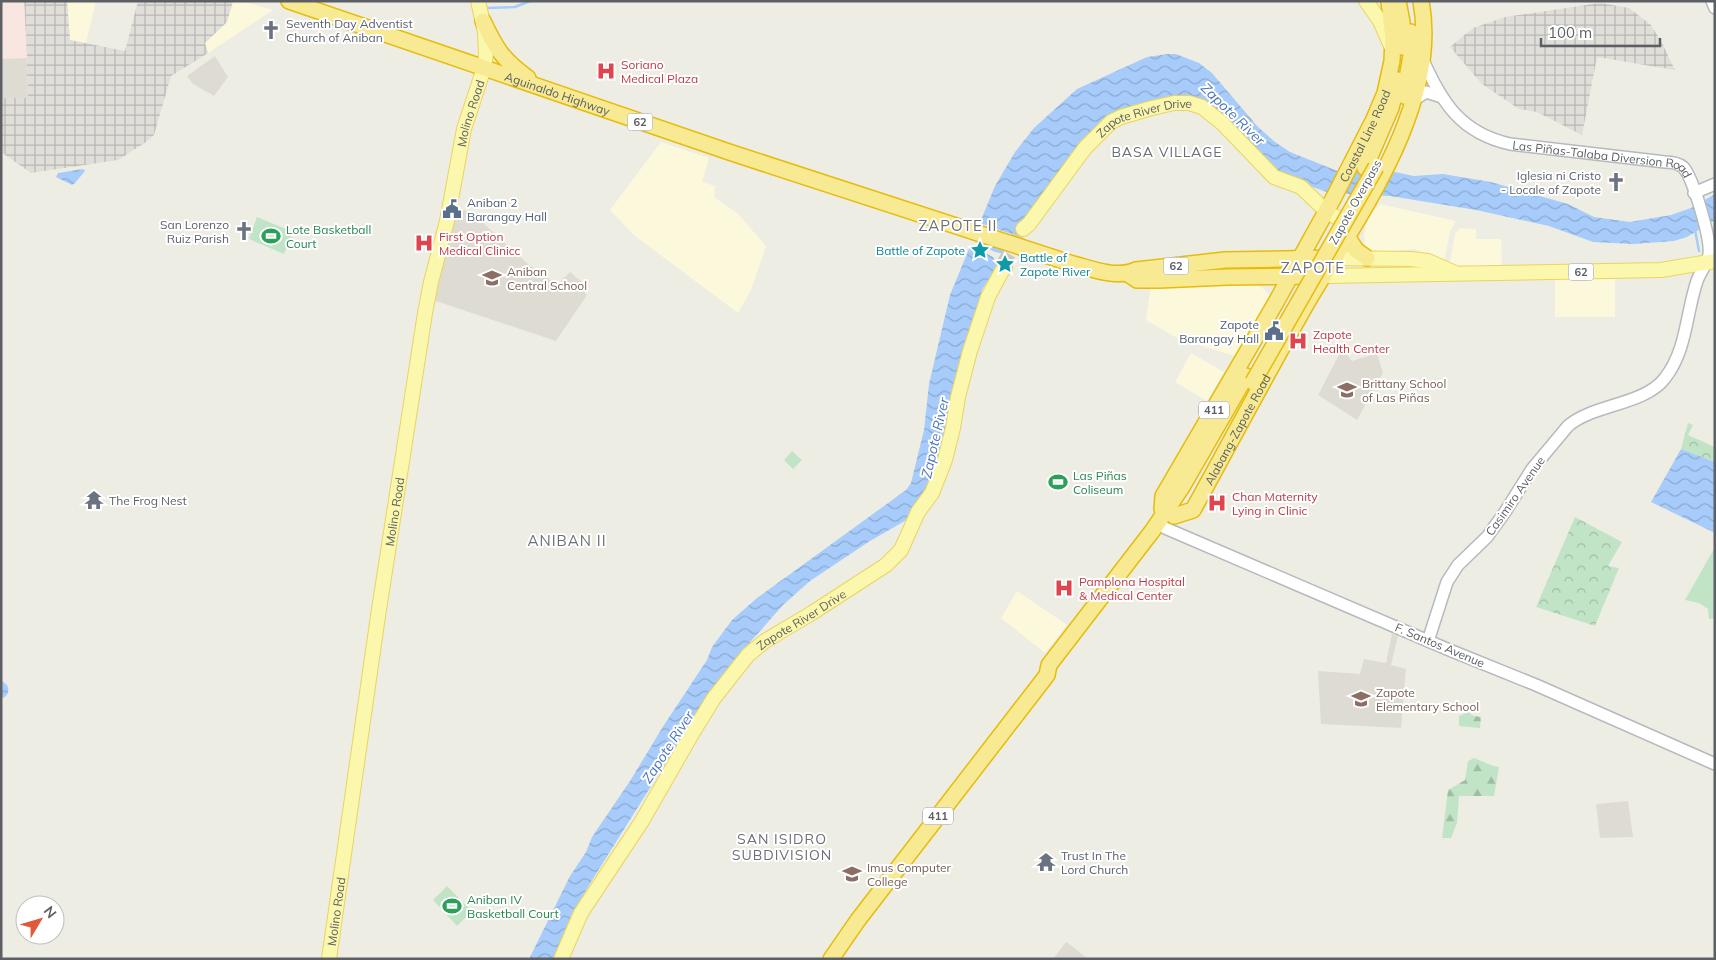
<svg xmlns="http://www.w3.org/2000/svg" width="1716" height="960" font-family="Mulish,sans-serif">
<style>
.commercial{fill:#fcf8db}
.industrial{fill:url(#industrial-grid)}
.education{fill:#dedcd2}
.medical{fill:#fae6e1}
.green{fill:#c2e4c6}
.forest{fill:url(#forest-firs)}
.park{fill:url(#park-crowns)}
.water{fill:url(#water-waves)}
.pier{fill:#eeede4}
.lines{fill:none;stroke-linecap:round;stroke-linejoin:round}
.stream{stroke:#a7ccfb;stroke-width:2.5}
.major-tunnel{stroke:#cacac4;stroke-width:14;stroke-dasharray:14 7;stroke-linecap:butt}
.minor-casing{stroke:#b6b9bd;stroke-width:14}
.major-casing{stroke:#ead461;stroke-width:16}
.highway-casing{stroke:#e6bc0c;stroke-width:18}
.minor{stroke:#fff;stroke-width:11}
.major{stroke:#fbf7ac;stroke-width:14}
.highway{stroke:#f7ea92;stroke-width:15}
.highway-bridge-casing{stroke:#e6bc0c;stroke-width:18;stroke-linecap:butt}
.highway-bridge{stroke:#f7ea92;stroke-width:15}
.labels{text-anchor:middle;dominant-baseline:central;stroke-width:4;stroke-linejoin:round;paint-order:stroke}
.shield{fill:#fff;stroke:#8d8f92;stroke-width:1}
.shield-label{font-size:11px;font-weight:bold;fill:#5c5f64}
.worship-label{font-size:12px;fill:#5b616d;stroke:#fff;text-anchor:start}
.health-label{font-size:12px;fill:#be3a42;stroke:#fff;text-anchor:start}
.street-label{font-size:12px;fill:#5c5f64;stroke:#fff}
.service-label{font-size:12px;fill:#4e5e75;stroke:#fff;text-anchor:start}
.leisure-label{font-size:12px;fill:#27864d;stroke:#fff;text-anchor:start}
.culture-label{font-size:12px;fill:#0d838f;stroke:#fff;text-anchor:end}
.education-label{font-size:12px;fill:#785e54;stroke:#fff;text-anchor:start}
.water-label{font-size:14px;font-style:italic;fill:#4b75bd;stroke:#fff}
.neighbourhood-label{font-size:14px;letter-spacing:1px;fill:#6d7076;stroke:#fff}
.quarter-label{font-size:15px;letter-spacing:1px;fill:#6d7076;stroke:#fff}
</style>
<defs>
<pattern id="industrial-grid" width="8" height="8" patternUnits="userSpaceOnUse" patternTransform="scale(1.25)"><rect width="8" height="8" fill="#e0ded8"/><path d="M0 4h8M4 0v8" fill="none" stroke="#b9b7b3"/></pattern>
<pattern id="forest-firs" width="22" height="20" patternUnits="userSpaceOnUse" patternTransform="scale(1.25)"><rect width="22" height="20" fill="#c2e4c6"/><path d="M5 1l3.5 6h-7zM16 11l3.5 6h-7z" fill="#a1bca4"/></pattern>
<pattern id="park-crowns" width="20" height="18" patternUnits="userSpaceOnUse" patternTransform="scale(1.25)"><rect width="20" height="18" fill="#c2e4c6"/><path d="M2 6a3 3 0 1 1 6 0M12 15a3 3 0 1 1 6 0" fill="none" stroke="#a1bca4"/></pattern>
<pattern id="water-waves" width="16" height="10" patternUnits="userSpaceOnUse" patternTransform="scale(1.25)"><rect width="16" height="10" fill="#a7ccfb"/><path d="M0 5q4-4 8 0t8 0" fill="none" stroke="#8ba9cf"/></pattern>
</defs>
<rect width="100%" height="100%" fill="#eeede4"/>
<!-- commercial -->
<path class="commercial" d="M67 1H96L86 43 70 40Z
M233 1H242L273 10 208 53 205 43 227 22Z
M661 142 709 158 702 182 715 186 714 197 738 214 766 246 751 290 738 313 635 236 610 210Z
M1380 204 1456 221 1450 231 1444 262 1414 249 1380 252 1365 251 1364 234 1370 213Z
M1460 228 1476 229V239H1501L1502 266 1449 267 1455 234Z
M1555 279H1615V317H1555Z
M1253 284 1261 287 1269 294V300L1238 357 1179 339 1146 320 1151 285Z
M1191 353 1224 372 1207 401 1175 382Z
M1017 591 1067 625 1045 653 1001 618Z"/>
<!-- industrial -->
<path class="industrial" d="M24 1H67L70 40 125 51 138 1H233L227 22 205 43 208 53 171 76 154 135 146 142 118 160 31 173 1 152V98H28Z
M1600 3 1629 8 1651 25 1662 43 1675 70 1597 57 1582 135 1537 112 1519 109 1482 84 1450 47 1473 28 1505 17Z"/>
<!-- education -->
<path class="education" d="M1 1H24L28 98H1Z
M215 56 228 77 214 96 193 84 187 76Z
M458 209 464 210 479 219 528 264 557 285 570 272 588 287 585 293 587 295 556 341 430 299 448 230Z
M1342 349 1352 361 1377 353 1383 373 1357 420 1318 395Z
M1392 634 1398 636 1391 665 1406 669 1401 728 1321 724 1318 671 1360 674 1364 659 1386 663Z
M1628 801 1633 837 1600 838 1596 804Z
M1066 942 1068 943 1088 959H1053Z"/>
<!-- medical -->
<path class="medical" d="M1 1H24L27 58 1 59Z"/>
<!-- green -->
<path class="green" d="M257 217 293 232 284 254 249 239Z
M792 451 802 460 793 469 784 460Z
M1715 547V619H1709L1708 609 1699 603 1685 600Z
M447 886 472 911 457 926 433 900Z"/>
<!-- forest -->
<path class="forest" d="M1468 712 1474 716 1481 717 1480 728 1459 726V716Z
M1474 758C1483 761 1490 766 1499 767L1494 796H1459L1457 823 1451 838H1442L1448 790 1465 780 1468 761Z"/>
<!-- park -->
<path class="park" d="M1688 423 1693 425 1688 435 1715 447V462L1681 449Z
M1575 517 1622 542 1608 566 1619 568 1595 626 1536 607Z"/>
<!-- water -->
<path class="water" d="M1168 54H1176L1199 63 1212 73 1258 127 1275 142 1290 152 1340 172H1395L1414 176 1443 174 1491 182 1568 204 1594 217 1630 222 1671 215 1691 208 1715 194V220L1687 237 1674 241 1633 244 1593 242 1549 226 1476 210 1390 196 1329 193 1313 187 1275 172 1208 104 1193 97 1170 98 1113 115 1021 228 982 290 935 477 910 518 870 541 810 581 783 605 736 658 720 679 675 748 591 882 572 914 553 959H529L570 876 586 852 592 837 630 781 664 725 707 660 712 647 732 620 757 598 906 490 911 483 924 430 929 384 950 295 995 186 1015 152 1034 128 1077 89 1147 57Z
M83 169 85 171 75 183 72 185 56 177 58 173Z
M1681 449 1715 462V533L1651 502Z
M1 680 7 685C10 691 8 696 1 699Z"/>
<!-- pier -->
<path class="pier" d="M977 222 1014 235 1010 249 972 235Z
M970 238 972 240 995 252 1004 254 997 263 993 257 968 244Z"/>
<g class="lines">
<!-- stream -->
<path class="stream" d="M487 8 515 7 530 1
M1695 230 1699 251"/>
<!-- major-tunnel -->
<path class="major-tunnel" d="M1002 266 1023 229"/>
<!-- minor casing -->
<g class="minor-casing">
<g id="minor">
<path d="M1712 1 1715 8"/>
<path id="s1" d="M1423 60C1442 103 1461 133 1510 144L1665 162C1671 162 1678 163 1683 167 1693 177 1711 239 1709 254 1708 263 1700 272 1697 281 1686 313 1687 350 1665 378 1645 405 1593 404 1568 426L1532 469 1505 512 1487 537 1458 565 1447 582 1428 641"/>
<path d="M1415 99 1426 92 1442 97"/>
<path d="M1694 193 1715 184"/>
<path d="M1165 528 1447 649 1536 685 1715 764"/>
</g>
</g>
<!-- major casing -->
<g class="major-casing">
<g id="major">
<path d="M1366 1 1380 21 1391 46"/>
<path id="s2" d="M1023 229 1029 224 1085 148 1111 122 1121 117 1152 108 1174 103H1189L1202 107 1222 123 1274 177 1301 187 1326 211 1352 227"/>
<path d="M1334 258 1411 259 1428 261 1453 272"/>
<path d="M1324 276 1661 270 1715 261"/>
<path id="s3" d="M329 959 378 616 425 313 431 282 447 221 464 129 484 68 486 54 485 32 478 1"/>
<path id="s4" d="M561 959 581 913 642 821 693 732 714 698 748 655 765 641 812 613 886 565 901 550 918 512 932 493 945 460 953 428 958 397 970 351 988 297 1002 271 1005 268"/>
</g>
</g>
<!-- highway casing -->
<g class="highway-casing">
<g id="highway">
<path id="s5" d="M289 1 732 153 1073 264C1093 269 1117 279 1136 270L1225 260 1334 258"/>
<path d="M1398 1 1402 22V47"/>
<path d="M483 21C496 49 503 60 528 78"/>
<path d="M1404 96 1411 55V32"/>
<path d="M1365 168 1391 108 1398 80"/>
<path d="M1347 236 1356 250 1367 258"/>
<path d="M1128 274 1137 280H1159L1227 277 1324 276"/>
<path id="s6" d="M1162 509 1163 496 1275 304 1333 199 1374 119 1385 93 1392 61 1393 40 1389 1"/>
<path id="s7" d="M1174 516 1193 510C1230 443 1266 375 1304 308 1355 220 1441 108 1421 1"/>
<path d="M831 959 858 920 1047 675 1049 665 1153 530 1182 487 1246 376"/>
</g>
</g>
<!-- minor -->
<use href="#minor" class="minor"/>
<!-- major -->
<use href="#major" class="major"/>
<!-- highway -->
<use href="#highway" class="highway"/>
<!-- highway-bridge casing -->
<g class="highway-bridge-casing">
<path id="highway-bridge" d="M1253 382 1376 167"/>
</g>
<!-- highway-bridge -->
<use href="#highway-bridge" class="highway-bridge"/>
</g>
<!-- icons -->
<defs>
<g id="church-bare" transform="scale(1.5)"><path d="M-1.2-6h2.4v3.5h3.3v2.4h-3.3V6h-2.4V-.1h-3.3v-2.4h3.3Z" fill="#6b7280" stroke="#fff" stroke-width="2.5" paint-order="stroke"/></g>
<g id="hospital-bare" transform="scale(1.5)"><path d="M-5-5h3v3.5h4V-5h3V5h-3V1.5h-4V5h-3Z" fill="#e0444e" stroke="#fff" stroke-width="2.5" paint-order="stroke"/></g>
<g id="civic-bare" transform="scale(1.5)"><path d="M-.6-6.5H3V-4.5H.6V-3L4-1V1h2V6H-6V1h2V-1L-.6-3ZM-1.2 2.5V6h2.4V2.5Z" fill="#5c6f8a" stroke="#fff" stroke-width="2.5" paint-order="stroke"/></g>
<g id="stadium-bare" transform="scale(1.5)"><path d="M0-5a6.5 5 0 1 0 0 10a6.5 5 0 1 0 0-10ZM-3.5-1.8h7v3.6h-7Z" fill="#2e9e5b" stroke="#fff" stroke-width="2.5" paint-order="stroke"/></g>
<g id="sight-bare" transform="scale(1.5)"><path d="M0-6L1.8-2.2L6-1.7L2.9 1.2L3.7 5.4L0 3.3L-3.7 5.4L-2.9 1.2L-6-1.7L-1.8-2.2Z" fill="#0f9aa8" stroke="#fff" stroke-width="2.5" paint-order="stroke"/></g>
<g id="school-bare" transform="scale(1.5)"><path d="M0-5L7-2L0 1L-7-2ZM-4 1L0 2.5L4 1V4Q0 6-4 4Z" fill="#8d6e63" stroke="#fff" stroke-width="2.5" paint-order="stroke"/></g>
<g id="temple-bare" transform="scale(1.5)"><path d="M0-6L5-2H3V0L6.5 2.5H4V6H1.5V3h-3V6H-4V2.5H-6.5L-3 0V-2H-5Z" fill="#6b7280" stroke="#fff" stroke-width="2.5" paint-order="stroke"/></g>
<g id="university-bare" transform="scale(1.5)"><path d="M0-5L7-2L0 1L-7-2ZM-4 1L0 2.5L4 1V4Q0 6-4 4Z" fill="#8d6e63" stroke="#fff" stroke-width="2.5" paint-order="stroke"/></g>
</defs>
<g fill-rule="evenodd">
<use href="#church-bare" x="271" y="30"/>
<use href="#hospital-bare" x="606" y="71"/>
<use href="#church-bare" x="1616" y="182"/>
<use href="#civic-bare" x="452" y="209"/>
<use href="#church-bare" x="244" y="231"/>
<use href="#stadium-bare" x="271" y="236"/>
<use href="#hospital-bare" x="424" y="243"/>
<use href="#sight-bare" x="980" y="250"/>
<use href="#sight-bare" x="1005" y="264"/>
<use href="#school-bare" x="492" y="278"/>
<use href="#civic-bare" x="1274" y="331"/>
<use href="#hospital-bare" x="1298" y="341"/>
<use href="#school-bare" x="1347" y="390"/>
<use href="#stadium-bare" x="1058" y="482"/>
<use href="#temple-bare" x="94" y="500"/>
<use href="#hospital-bare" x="1217" y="503"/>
<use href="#hospital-bare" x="1064" y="588"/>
<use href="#school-bare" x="1361" y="699"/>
<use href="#temple-bare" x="1046" y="862"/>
<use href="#university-bare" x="852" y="874"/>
<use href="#stadium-bare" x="452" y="906"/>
</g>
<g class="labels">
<!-- shield labels -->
<g class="shield">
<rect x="627.5" y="113.5" width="25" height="17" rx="4"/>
<rect x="1163.5" y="257.5" width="25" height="17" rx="4"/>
<rect x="1568.5" y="263.5" width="25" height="17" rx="4"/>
<rect x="1199" y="401.5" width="30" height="17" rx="4"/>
<rect x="923" y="807.5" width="30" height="17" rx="4"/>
</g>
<g class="shield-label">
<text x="640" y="122">62</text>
<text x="1176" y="266">62</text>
<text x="1581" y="272">62</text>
<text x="1214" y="410">411</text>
<text x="938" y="816">411</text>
</g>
<!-- worship labels -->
<g class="worship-label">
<text x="286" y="23">Seventh Day Adventist<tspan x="286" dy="14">Church of Aniban</tspan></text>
<text x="1601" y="175" text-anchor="end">Iglesia ni Cristo<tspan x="1601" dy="14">- Locale of Zapote</tspan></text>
<text x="229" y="224" text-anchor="end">San Lorenzo<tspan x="229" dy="14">Ruiz Parish</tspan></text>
<text x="109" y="500">The Frog Nest</text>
<text x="1061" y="855">Trust In The<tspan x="1061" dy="14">Lord Church</tspan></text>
</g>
<!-- health labels -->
<g class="health-label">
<text x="621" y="64">Soriano<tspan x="621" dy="14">Medical Plaza</tspan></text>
<text x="439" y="236">First Option<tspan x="439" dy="14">Medical Clinicc</tspan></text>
<text x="1313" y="334">Zapote<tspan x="1313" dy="14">Health Center</tspan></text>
<text x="1232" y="496">Chan Maternity<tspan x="1232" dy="14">Lying in Clinic</tspan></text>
<text x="1079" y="581">Pamplona Hospital<tspan x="1079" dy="14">&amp; Medical Center</tspan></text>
</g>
<!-- street labels -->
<g class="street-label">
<text stroke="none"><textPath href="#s5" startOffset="284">Aguinaldo Highway</textPath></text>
<text stroke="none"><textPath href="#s3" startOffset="858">Molino Road</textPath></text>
<text stroke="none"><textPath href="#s2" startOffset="172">Zapote River Drive</textPath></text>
<text stroke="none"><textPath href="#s6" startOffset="426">Coastal Line Road</textPath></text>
<text stroke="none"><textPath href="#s1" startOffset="221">Las Piñas-Talaba Diversion Road</textPath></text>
<text transform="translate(1355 202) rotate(-61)">Zapote Overpass</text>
<text stroke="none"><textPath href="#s7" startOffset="112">Alabang-Zapote Road</textPath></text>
<text transform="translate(1515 496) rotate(-55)">Casimiro Avenue</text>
<text stroke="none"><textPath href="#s3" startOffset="452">Molino Road</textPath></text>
<text stroke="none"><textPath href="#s4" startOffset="422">Zapote River Drive</textPath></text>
<text transform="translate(1440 645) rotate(23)">F. Santos Avenue</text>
<text stroke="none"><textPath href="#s3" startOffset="48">Molino Road</textPath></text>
</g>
<!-- service labels -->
<g class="service-label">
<text x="467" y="202">Aniban 2<tspan x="467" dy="14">Barangay Hall</tspan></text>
<text x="1259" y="324" text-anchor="end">Zapote<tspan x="1259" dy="14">Barangay Hall</tspan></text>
</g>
<!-- leisure labels -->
<g class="leisure-label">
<text x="286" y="229">Lote Basketball<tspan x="286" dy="14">Court</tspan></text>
<text x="1073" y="475">Las Piñas<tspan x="1073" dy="14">Coliseum</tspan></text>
<text x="467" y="899">Aniban IV<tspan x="467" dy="14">Basketball Court</tspan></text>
</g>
<!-- culture labels -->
<g class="culture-label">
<text x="965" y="250">Battle of Zapote</text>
<text x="1020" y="257" text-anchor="start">Battle of<tspan x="1020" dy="14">Zapote River</tspan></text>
</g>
<!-- education labels -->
<g class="education-label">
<text x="507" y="271">Aniban<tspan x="507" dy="14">Central School</tspan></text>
<text x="1362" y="383">Brittany School<tspan x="1362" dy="14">of Las Piñas</tspan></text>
<text x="1376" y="692">Zapote<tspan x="1376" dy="14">Elementary School</tspan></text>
<text x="867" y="867">Imus Computer<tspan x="867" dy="14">College</tspan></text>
</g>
<!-- water labels -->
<g class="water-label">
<text transform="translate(1233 114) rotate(44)">Zapote River</text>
<text transform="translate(935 438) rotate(-77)">Zapote River</text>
<text transform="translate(668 747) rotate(-57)">Zapote River</text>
</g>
<!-- neighbourhood labels -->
<g class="neighbourhood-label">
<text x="1167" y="152">BASA VILLAGE</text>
<text x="782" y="839">SAN ISIDRO<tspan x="782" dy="16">SUBDIVISION</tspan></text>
</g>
<!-- quarter labels -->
<g class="quarter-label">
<text x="958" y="225">ZAPOTE II</text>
<text x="1313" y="267">ZAPOTE</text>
<text x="567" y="540">ANIBAN II</text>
</g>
</g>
<!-- border -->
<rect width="1716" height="960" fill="none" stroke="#5c5f64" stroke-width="5"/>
<!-- north arrow -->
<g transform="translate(40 920) rotate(52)"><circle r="24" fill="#ffffff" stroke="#bebfc1"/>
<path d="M0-4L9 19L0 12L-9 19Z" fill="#e05938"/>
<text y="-8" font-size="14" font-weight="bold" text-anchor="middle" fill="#5c5f64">N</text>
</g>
<!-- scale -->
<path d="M1541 38v8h119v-8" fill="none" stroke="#5c5f64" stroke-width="2.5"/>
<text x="1548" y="38" font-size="15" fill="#5c5f64" stroke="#ffffff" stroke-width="4" paint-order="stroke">100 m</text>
</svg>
